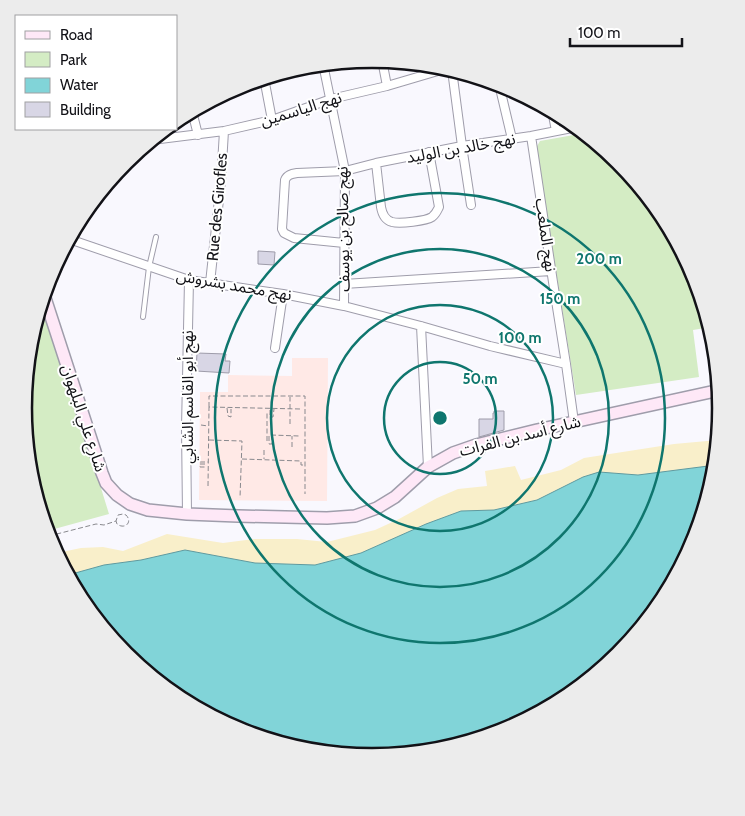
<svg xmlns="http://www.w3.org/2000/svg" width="745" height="816" font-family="Cabin,'Noto Sans Arabic',sans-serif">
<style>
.education{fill:#ffe9e6}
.green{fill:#d4ecc4}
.sand{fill:#f9efca}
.water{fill:#81d4d8;stroke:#609a9e}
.building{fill:#d8d6e5;stroke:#9e9caa}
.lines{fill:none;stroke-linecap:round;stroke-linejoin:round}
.lane-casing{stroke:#9f9dab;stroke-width:6}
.street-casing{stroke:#9f9dab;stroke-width:10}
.secondary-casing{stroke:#9f9dab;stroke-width:14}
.path{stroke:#89898e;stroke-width:1;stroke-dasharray:5 2.5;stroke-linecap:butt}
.lane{stroke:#fff;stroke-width:4}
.street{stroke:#fff;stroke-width:8}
.secondary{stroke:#fee8f7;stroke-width:11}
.ring{fill:none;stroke:#0f766e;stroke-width:2.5}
.labels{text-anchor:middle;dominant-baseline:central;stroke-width:4;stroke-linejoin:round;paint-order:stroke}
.street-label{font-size:16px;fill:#121217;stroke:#fff}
.rim{fill:none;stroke:#121217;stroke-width:2.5}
.centre{fill:#0f766e;stroke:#fff;stroke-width:2.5}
.ring-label{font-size:15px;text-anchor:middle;font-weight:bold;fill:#0f766e;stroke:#fff;stroke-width:4;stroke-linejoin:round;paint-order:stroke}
</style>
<rect width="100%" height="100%" fill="#f9f8fe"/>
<!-- education -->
<path class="education" d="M292 358H328L327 501 199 500 200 392H228V375L292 376Z"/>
<!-- green -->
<path class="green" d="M585 133 619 162 663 214 695 275 711 327 693 330 699 377 576 395 536 148 540 141Z
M43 300 109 514 47 531 30 476 24 408 31 340Z"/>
<!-- sand -->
<path class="sand" d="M718 440 716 465 638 475 599 472 583 477 537 500 494 510 461 511 426 524 361 553 315 565 255 563 185 550 141 560 104 565 68 575 57 553 81 548 103 547 123 551 167 534 223 543 254 539H297L327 542 375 530 399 519 437 498 458 489 487 486 485 471 515 466 521 480 561 470 584 458 674 444Z"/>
<!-- water -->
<path class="water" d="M716 465 714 476 695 542 662 602 619 655 566 698 506 730 440 750 372 757 304 750 239 730 179 698 126 654 82 602 68 575 104 565 141 560 185 550 255 563 315 565 361 553 426 524 461 511 494 510 537 500 583 477 599 472 638 475Z"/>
<!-- building -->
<path class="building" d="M258 251 275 252 274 265 258 264Z
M197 353 226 354 225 361H230L229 373 196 371Z
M494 411H504V430L479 437V419H493V413H494Z"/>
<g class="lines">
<!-- lane casing -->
<g class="lane-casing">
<path id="lane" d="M143 317 149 267 156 237"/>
</g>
<!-- street casing -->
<g class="street-casing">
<path id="street" d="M382 60 387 86
M323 64 345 171 344 306
M452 70 462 146 471 205
M264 78 272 120
M499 84 512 139
M552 110 556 131
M192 111 198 135
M531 136 553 282 566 364 574 422
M152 140 224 131 272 120 331 99 387 86 448 68
M376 163 381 207C382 213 385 220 392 222 400 224 426 221 432 217 436 214 437 211 439 207L429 152
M69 239 189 280 283 294 344 306 421 326 490 346 566 364
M344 243 294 238 284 233 282 229 285 180C287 175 291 174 297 173L345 171 376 163 462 146 531 136 577 127
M210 283 221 181 224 131
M344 284 551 271
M421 326 428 467
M275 348 283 294
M187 514 186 428 189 280"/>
</g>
<!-- secondary casing -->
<g class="secondary-casing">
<path id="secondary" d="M44 295 102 473 106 483 117 495 130 504 148 510 187 514 238 516 327 518 355 516 377 508 395 497 428 467 453 453 476 445 537 430 720 390"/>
</g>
<!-- path -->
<path class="path" d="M209 407V396H305V494
M227 408 228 416 231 417V409
M270 410V417H273L274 409
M290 424V397
M201 425 208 426
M271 435 299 436
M269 436V444H272V438
M209 440 242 441 240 498
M267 441V411
M292 447V436
M264 450V459
M242 459 301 461V465H304
M200 462H208
M205 464H200V467H206
M208 486 209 407 300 409
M49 536 96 524 104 525 116 521 118 515 123 514 126 515C133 522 125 530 117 524L116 521"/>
<!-- lane -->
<use href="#lane" class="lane"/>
<!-- street -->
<use href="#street" class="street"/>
<!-- secondary -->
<use href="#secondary" class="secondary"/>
</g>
<!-- distance rings -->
<g class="ring">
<circle cx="440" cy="418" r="56"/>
<circle cx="440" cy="418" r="113"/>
<circle cx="440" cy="418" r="169"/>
<circle cx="440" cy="418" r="225"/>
</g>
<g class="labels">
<!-- street labels -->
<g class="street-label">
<text transform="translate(301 109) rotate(-17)">نهج الياسمين</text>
<text transform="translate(461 148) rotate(-10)">نهج خالد بن الوليد</text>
<text transform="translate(217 207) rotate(-85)">Rue des Girofles</text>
<text transform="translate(343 229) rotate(-91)">نهج صالح بن يوسف</text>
<text transform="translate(546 235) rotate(82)">نهج الملعب</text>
<text transform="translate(234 285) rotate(10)">نهج محمد بشروش</text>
<text transform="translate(187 397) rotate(-90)">نهج أبو القاسم الشابي</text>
<text transform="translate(84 418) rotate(72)">شارع علي البلهوان</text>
<text transform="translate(520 436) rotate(-14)">شارع أسد بن الفرات</text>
</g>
</g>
<!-- crop -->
<path d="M0 0H745V816H0ZM32 408a340 340 0 1 1 680 0a340 340 0 1 1-680 0Z" fill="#ececec" fill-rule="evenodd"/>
<path class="rim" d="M32 408a340 340 0 1 1 680 0a340 340 0 1 1-680 0Z"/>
<circle cx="440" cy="418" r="8" class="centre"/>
<g class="ring-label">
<text x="599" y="264">200 m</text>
<text x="560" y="304">150 m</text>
<text x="520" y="343">100 m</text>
<text x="480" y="384">50 m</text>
</g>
<!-- legend -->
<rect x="15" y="15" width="162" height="115" fill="#ffffff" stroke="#a0a0a2"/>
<rect x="25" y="31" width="25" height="8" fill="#fee8f7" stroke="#a0a0a2"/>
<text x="60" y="40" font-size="15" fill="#121217">Road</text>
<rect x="25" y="52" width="25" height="15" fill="#d4ecc4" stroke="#a0a0a2"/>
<text x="60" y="65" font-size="15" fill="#121217">Park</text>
<rect x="25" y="78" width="25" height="15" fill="#81d4d8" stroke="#a0a0a2"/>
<text x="60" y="90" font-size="15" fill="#121217">Water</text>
<rect x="25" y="102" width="25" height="15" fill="#d8d6e5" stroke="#a0a0a2"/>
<text x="60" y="115" font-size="15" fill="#121217">Building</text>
<!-- scale -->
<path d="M570 38v8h112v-8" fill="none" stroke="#121217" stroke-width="2.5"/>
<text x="578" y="38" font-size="15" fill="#121217" stroke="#ffffff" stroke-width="4" paint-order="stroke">100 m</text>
</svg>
